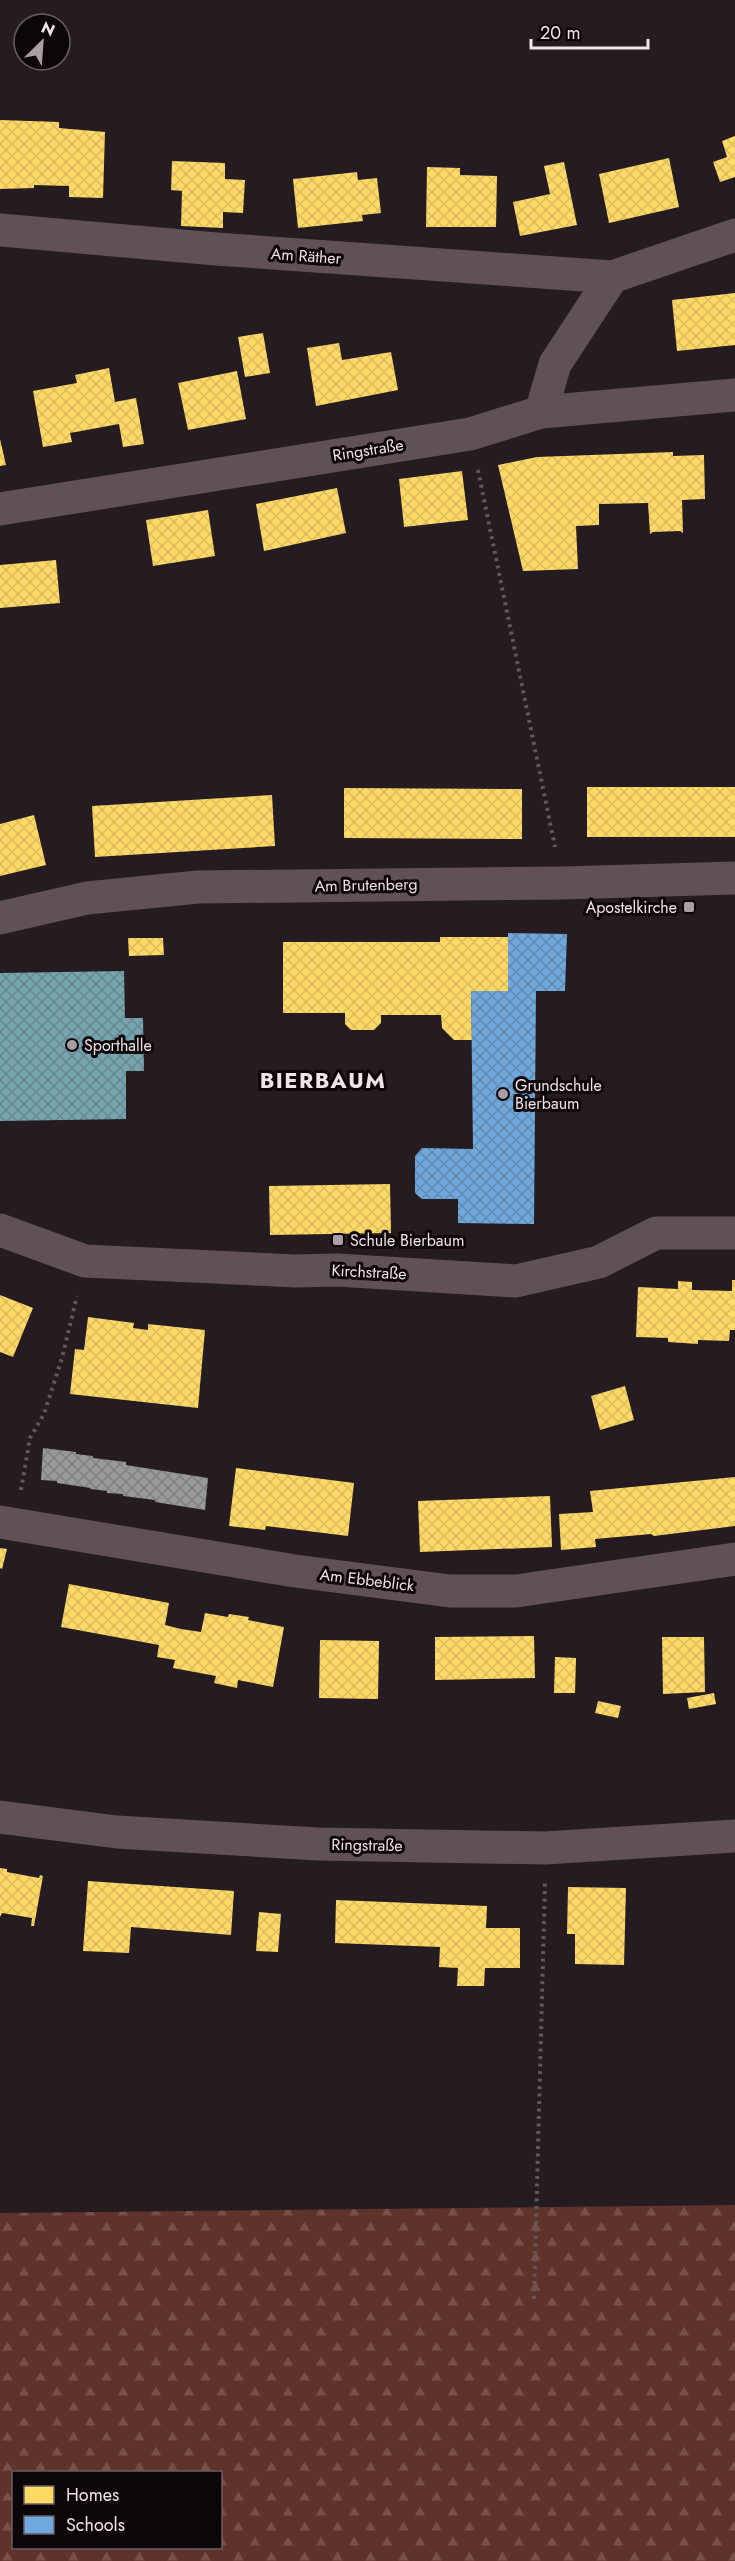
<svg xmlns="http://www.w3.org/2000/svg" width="735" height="2561" font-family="Jost,sans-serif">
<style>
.forest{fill:url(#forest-firs);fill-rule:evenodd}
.homes{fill:url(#homes-cross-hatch)}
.schools{fill:url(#schools-cross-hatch)}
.public{fill:url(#public-cross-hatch)}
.industry{fill:url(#industry-cross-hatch)}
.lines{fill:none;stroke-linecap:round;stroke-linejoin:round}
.path{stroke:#62575a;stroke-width:4;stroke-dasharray:3 4.5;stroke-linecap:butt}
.minor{stroke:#605254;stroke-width:33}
.poi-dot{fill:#a89ea3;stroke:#0c0609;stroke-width:2}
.labels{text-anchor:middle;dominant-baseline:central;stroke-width:6;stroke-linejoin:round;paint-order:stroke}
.street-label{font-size:16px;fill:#efe4e9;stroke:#0c0609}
.poi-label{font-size:16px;fill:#efe4e9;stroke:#0c0609;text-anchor:start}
.district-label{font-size:22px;font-weight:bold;letter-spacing:1.5px;fill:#efe4e9;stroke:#0c0609}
</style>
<defs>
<pattern id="forest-firs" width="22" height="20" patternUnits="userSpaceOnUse" patternTransform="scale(1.5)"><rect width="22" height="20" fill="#5f322a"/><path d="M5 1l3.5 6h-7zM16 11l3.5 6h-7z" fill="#765049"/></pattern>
<pattern id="homes-cross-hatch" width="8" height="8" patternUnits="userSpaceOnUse" patternTransform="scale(1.5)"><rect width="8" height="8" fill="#ffd966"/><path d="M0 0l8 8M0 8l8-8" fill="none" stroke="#dabb60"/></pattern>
<pattern id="schools-cross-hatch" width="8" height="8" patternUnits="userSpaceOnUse" patternTransform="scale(1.5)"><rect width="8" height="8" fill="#6fa8dc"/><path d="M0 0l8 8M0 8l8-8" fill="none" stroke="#638aaf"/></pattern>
<pattern id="public-cross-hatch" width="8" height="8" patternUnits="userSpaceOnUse" patternTransform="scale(1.5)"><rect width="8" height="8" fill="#76a5af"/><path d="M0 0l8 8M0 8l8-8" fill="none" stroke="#688890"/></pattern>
<pattern id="industry-cross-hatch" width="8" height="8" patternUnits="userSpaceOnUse" patternTransform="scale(1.5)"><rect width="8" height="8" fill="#999"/><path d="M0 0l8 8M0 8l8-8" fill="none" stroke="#818080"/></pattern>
</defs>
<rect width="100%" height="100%" fill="#241c20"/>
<!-- forest -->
<path class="forest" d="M735 2205V2561H0V2213ZM14 2472H220V2548H14Z"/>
<!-- homes -->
<path class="homes" d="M0 120 59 122V128L105 132 103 198 69 197V186L34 185V188L0 189Z
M735 136V177L720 182 713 162 727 157 722 141Z
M669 158 679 207 609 223 599 174Z
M172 161 225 163V179L245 180 243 213 223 212V228L181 226 182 191 171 190Z
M564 162 577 225 520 236 513 202 550 194 544 166Z
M427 167 460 168V175L497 176 496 227H426Z
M357 172 358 180 377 178 381 213 362 215 363 221 298 228 293 179Z
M735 293V345L677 351 672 300Z
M263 333 270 373 245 377 238 337Z
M339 343 342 360 391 352 398 390 316 406 307 348Z
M109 368 115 402 136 398 144 444 123 447 119 424 70 433 72 442 43 447 33 391 77 383 75 375Z
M237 371 246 419 188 430 178 383Z
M0 439 6 465 0 466Z
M673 452V456L704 455 705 499 682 500 683 533 680 531 653 532 650 534 648 503 599 504V525L576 526 578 569 523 571 498 465 537 457Z
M462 471 468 520 404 527 399 479Z
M337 488 346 533 264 551 256 504Z
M208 510 215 556 153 566 146 520Z
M56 560 60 603 0 608V565Z
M587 787H735V837H587Z
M344 788 522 789V839L344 838Z
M272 795 275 846 95 857 92 806Z
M34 815 46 865 0 876V824Z
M440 937H508V991H471L472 1040H454L442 1028 441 1015H381V1023L374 1030H351L345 1024V1013H283V942H440Z
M128 938H163L164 955 129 956Z
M390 1184 391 1233 270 1235 269 1186Z
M732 1280H735V1330H730L729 1341 698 1340V1344L668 1342V1338L636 1337 638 1287 678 1289V1281L692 1282V1290L732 1291Z
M0 1295 33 1308 13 1357 0 1352Z
M88 1317 134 1323 133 1328 148 1330V1324L205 1330 198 1408 70 1394 75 1349 84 1350Z
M625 1386 634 1420 600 1430 591 1396Z
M236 1468 354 1483 348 1536 266 1526 265 1530 229 1526Z
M735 1477V1526L654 1536 651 1534 595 1539 596 1547 561 1550 559 1514 593 1512 590 1491Z
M550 1496 552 1547 420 1552 418 1501Z
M0 1548 7 1549 2 1569 0 1568Z
M69 1584 169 1603 165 1625 181 1629 201 1632 205 1613 228 1617 229 1614 249 1617 248 1620 284 1627 273 1687 238 1680 237 1688 214 1683 216 1676 173 1668 175 1660 157 1657 159 1645 61 1627Z
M534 1636 535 1678 435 1680V1637Z
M662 1637H704L705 1692 663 1694Z
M320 1640 379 1641 378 1699 319 1698Z
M555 1657 576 1658 575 1693H554Z
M714 1693 716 1704 689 1709 687 1698Z
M598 1701 621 1706 618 1718 595 1713Z
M0 1868 7 1869V1872L39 1878 40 1875 43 1876 34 1926H31L32 1918 2 1913 0 1917Z
M88 1881 234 1891 231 1935 131 1927 129 1953 83 1951Z
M568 1887 626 1888 624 1965 575 1964V1934H567Z
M336 1900 487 1906 486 1928H520V1968H485L484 1986H457L458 1968 439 1967 440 1947 335 1943Z
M259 1912 281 1914 278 1952 256 1951Z"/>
<!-- schools -->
<path class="schools" d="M508 933 567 934 565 991H536L534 1224 458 1223V1199H422L415 1193V1156L422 1148 473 1149 471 991H508Z"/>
<!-- public -->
<path class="public" d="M124 971 125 1018H143L144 1071H126V1119L0 1121V973Z"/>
<!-- industry -->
<path class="industry" d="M43 1448 76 1452V1454L93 1456V1458L126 1462V1465L208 1478 205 1510 155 1502V1500L123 1496V1494L107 1493V1491L90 1489 91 1488 57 1483V1481L41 1480Z"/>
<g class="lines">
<!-- path -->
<path class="path" d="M478 470 555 847
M21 1490 30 1438 44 1414 62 1358 77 1296
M534 2299 545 1883"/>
<!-- minor -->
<path class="minor" d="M0 230 216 249 612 277 735 235
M541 412 555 364 612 277
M0 509 470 434 541 412 735 395
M0 918 87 898 198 887 562 883 735 878
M0 1230 85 1261 296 1271 337 1270 516 1281 599 1262 656 1233H735
M0 1522 295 1571 450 1591H516L735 1559
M0 1817 117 1832 318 1844 545 1848 735 1836"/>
</g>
<!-- markers -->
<g class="poi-dot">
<rect x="683" y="901" width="12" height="12" rx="3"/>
<circle cx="72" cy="1045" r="6"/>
<circle cx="503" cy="1094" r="6"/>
<rect x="332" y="1234" width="12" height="12" rx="3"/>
</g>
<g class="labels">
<!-- street labels -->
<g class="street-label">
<text transform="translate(306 256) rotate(4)">Am Räther</text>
<text transform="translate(368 450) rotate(-9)">Ringstraße</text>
<text transform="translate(366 885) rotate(-1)">Am Brutenberg</text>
<text transform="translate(369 1272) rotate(3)">Kirchstraße</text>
<text transform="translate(367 1580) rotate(7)">Am Ebbeblick</text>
<text transform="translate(367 1845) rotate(1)">Ringstraße</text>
</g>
<!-- poi labels -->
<g class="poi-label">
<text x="677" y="907" text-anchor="end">Apostelkirche</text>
<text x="84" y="1045">Sporthalle</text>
<text x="515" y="1085">Grundschule<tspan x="515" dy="18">Bierbaum</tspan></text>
<text x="350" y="1240">Schule Bierbaum</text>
</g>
<!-- district labels -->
<g class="district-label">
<text x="323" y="1080">BIERBAUM</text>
</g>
</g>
<!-- legend -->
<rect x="12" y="2471" width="210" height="78" fill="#0c0609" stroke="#675f63" stroke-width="1.5"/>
<rect x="24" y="2486" width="30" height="18" fill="#ffd966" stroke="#675f63" stroke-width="1.5"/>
<text x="66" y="2501" font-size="18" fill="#efe4e9">Homes</text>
<rect x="24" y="2516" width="30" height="18" fill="#6fa8dc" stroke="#675f63" stroke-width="1.5"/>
<text x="66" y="2531" font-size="18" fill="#efe4e9">Schools</text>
<!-- north arrow -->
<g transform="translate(42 42) rotate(25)"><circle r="28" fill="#0c0609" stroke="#675f63" stroke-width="1.5"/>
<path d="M0-4.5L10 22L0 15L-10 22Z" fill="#a89ea3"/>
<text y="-9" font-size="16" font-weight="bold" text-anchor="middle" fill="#efe4e9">N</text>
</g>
<!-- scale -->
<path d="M531 39v9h117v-9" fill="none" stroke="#efe4e9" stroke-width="3"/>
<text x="540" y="39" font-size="18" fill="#efe4e9" stroke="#0c0609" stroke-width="4.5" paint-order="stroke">20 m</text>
</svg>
